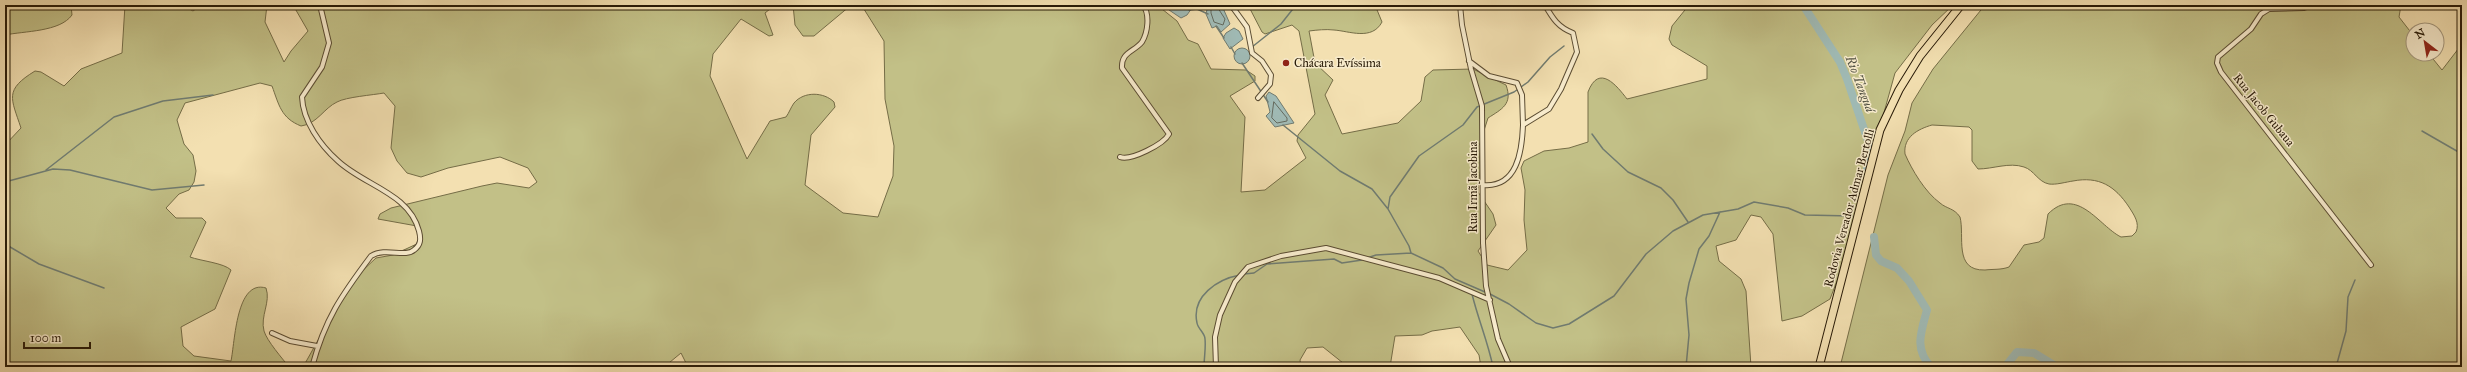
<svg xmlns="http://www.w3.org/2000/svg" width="2467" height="372" font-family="'IM FELL Great Primer',serif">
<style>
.green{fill:#c2c087;stroke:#756d47;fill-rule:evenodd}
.water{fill:#a0bbb6;stroke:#707b70}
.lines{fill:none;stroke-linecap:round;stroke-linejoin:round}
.shore{stroke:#646a5e;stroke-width:1}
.stream{stroke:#707b70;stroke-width:1.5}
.river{stroke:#a0bbb6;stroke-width:8}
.minor-casing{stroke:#5b4c32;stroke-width:6}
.trunk-casing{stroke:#281a07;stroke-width:9}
.minor{stroke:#f7ebcc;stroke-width:4}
.trunk{stroke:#f3e0b1;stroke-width:7}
.poi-dot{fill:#8f2418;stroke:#f7ebcc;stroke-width:1.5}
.labels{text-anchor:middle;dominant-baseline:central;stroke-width:3;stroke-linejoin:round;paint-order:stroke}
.poi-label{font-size:12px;fill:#281a07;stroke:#f7ebcc;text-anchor:start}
.street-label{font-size:12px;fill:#281a07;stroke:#f7ebcc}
.water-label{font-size:13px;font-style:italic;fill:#525244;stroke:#f7ebcc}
</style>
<rect width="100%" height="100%" fill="#f3e0b1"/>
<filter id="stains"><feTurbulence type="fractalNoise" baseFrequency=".005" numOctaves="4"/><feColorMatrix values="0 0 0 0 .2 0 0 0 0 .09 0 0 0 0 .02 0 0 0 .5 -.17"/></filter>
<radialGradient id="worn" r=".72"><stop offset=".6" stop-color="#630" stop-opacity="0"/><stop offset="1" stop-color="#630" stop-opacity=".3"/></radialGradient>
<!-- green -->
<path class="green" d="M51 5H71L72 15C60 32 24 31 5 35V10Z
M125 5H182L193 11 201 5H267L265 22 284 62 291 51 308 31 293 5H775L765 13 773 35 769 36 741 19 713 54 710 76 747 159 770 121 786 117C789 113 791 107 794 103 804 91 824 92 834 102L835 107 811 135 805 185 843 213 878 217 893 176 894 146 885 99 884 41 862 6H850L814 36H803L795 25 793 5H1157L1177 21 1188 40 1198 44 1211 69 1246 70 1255 76V81L1230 96 1245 117 1241 192 1265 190 1306 158 1297 141 1298 135 1315 114 1299 31 1292 25 1265 34 1262 32 1248 5H1375L1382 22C1372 41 1349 31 1334 30 1326 29 1317 30 1309 31L1315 63 1333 80 1325 95 1342 134 1398 123 1421 101 1425 77 1433 70 1473 69 1506 85C1513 104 1502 109 1488 118L1479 146 1480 170 1478 192 1493 214 1496 225 1478 251 1487 265 1508 270 1527 250 1524 220 1525 190 1521 168 1524 161 1544 151 1569 148 1588 142V92C1599 63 1617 86 1627 99L1707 79V66L1672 45 1669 39 1672 26 1689 5H1953L1932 25 1895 73 1837 281 1830 299 1802 316 1782 321 1773 234 1761 217 1751 215 1736 240 1716 246 1719 261 1741 279 1746 291 1751 367H1481L1479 355 1460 327 1432 331 1422 335 1395 336 1390 367H1348L1323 347 1307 348 1300 360 1301 367H688L681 353 664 367H303L344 294 361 272 376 258 393 255 421 242 417 226 378 219 380 214 391 208 482 186 497 183 529 188 537 182 528 168 500 157 448 168 421 177 407 173 397 161 391 148 395 106 384 93C373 95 346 97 337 102 324 108 317 124 301 126 281 118 279 105 272 86L260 83 185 103 177 120 184 144 193 155 196 171 194 182 189 190 179 194 166 208 176 218H202L206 222 190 257C201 261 224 263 231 270L215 309 181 327 183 346 194 356 231 361C235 342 236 279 266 288 271 302 260 316 264 331 267 341 282 358 289 367H5V145L21 128C11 98 4 90 35 71L41 72 64 86 81 69 122 53Z
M1985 5H2401L2399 17 2413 35V54H2429L2442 70 2462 44V367H1840L1888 175 1905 131 1912 103 1933 69ZM1932 125 1969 127 1972 130V161L1978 169C1993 169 2009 162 2024 167 2034 170 2038 182 2049 184 2056 185 2066 182 2073 181 2099 176 2115 186 2129 207 2134 215 2140 223 2136 232L2132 236 2121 237C2099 226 2077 185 2048 214L2044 238 2039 242 2024 245 2009 267C2001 270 1993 269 1985 270 1953 271 1965 236 1960 217 1954 208 1947 209 1940 203 1925 192 1912 170 1905 154 1903 137 1918 129 1932 125Z"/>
<!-- water -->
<path class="water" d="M1166 5H1194L1187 15 1181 18 1169 10Z
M1208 5 1223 8 1230 24 1221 32 1217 26 1212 28 1206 14Z
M1234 28 1239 31 1243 39 1230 49 1223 38 1226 33Z
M1234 56a8 8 0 1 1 16 0a8 8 0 1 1-16 0Z
M1269 92 1276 96 1294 123 1275 127 1266 116 1270 112 1266 96Z"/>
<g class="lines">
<!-- shore -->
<path class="shore" d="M1211 5V13L1214 22 1223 25 1225 19 1216 5
M1274 102 1287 118V121L1277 123 1272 118Z"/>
<!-- stream -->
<path class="stream" d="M1189 10 1197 9 1208 14
M1216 26 1224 38
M1231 47 1235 54
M1252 47 1281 24 1296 5
M1242 63 1268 102
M1283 125 1340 171 1372 189 1388 209 1409 246 1411 253
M2422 131 2462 154
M1592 134 1603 149 1628 172 1661 188 1673 200 1688 222
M46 170 114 117 163 101 213 95
M5 182 53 169 70 170 152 190 204 185
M1388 209 1390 197 1419 156 1463 125 1477 107 1514 92 1528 82 1550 57 1564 46
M5 244 39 264 104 288
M1367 258 1376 255 1411 253 1443 268 1455 279 1485 292
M1244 274 1254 273 1267 264 1334 259 1342 263 1362 260
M1472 294C1478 319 1488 342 1493 367
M1490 294 1509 304 1536 323 1553 328 1569 324 1614 296 1646 254 1673 231 1703 215 1738 209 1754 202 1788 208 1805 215 1852 216
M1204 367C1204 358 1206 348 1205 339 1205 333 1198 329 1197 323 1191 296 1218 279 1240 275
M1686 367 1689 335 1686 299 1689 283 1699 249 1709 236 1720 212
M2336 367 2346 331 2348 297 2355 280"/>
<!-- river -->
<path class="river" d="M1803 5 1840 62 1847 79 1869 144 1867 168
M1874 237 1876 255 1881 261 1897 268 1909 281 1927 310C1921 332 1914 349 1931 367
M2005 367 2017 352 2034 353 2057 367"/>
<!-- minor casing -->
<g class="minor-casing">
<path id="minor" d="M1231 5 1247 27 1252 53 1262 61 1271 75 1270 84 1258 98
M1460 5 1462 25 1471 69 1482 106 1483 243 1486 286 1498 339 1510 367
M2312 5 2304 8 2269 9 2261 14 2251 29 2218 57 2217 63 2221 72 2371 265
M1469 61 1489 76 1517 83 1522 95 1523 125 1549 109 1561 89 1577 52 1573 33C1558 27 1553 19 1545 5
M1120 157C1131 161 1164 144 1169 134L1122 68C1121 52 1134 52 1142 42 1148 32 1150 14 1143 5
M1483 185C1517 188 1522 152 1523 125
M272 333 290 341 317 346
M312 367C325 319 341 296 371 256 386 247 405 258 414 250 421 245 421 239 419 231 409 193 365 186 338 161 320 145 303 121 302 97L322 67 329 43 320 5
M1216 367 1215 337 1220 315 1235 282 1248 267 1281 256 1326 248 1439 278 1490 300"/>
</g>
<!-- trunk casing -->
<g class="trunk-casing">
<path id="trunk" d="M1819 367 1880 130 1899 90 1920 56 1961 5"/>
</g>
<!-- minor -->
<use href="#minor" class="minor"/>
<!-- trunk -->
<use href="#trunk" class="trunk"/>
</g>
<!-- markers -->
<circle class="poi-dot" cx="1286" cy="63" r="4"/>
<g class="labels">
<!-- poi labels -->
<g class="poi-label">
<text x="1294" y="63">Chácara Evíssima</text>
</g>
<!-- street labels -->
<g class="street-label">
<text transform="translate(2264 110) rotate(51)">Rua Jacob Gubaua</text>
<text transform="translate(1473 187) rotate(-90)">Rua Irmã Jacobina</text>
<text transform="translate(1849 208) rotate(-75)">Rodovia Vereador Admar Bertolli</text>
</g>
<!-- water labels -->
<g class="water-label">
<text transform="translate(1860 84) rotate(69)">Rio Tanguá</text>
</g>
</g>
<!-- margin -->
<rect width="2467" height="372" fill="none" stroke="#f3e0b1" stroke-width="20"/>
<rect x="6" y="6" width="2455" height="360" fill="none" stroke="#281a07" stroke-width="2"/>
<rect x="10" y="10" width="2447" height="352" fill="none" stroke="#281a07"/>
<!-- north arrow -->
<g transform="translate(2425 42) rotate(329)"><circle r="19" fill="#f7ebcc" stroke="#a4977d"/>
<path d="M0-3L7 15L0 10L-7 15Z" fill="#8f2418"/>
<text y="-6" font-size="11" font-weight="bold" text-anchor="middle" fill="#281a07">N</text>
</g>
<!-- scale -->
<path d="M24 342v6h66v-6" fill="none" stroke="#281a07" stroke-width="2"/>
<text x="30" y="342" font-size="12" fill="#281a07" stroke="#f7ebcc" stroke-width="3" paint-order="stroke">100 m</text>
<rect width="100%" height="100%" filter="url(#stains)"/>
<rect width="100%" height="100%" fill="url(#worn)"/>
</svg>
